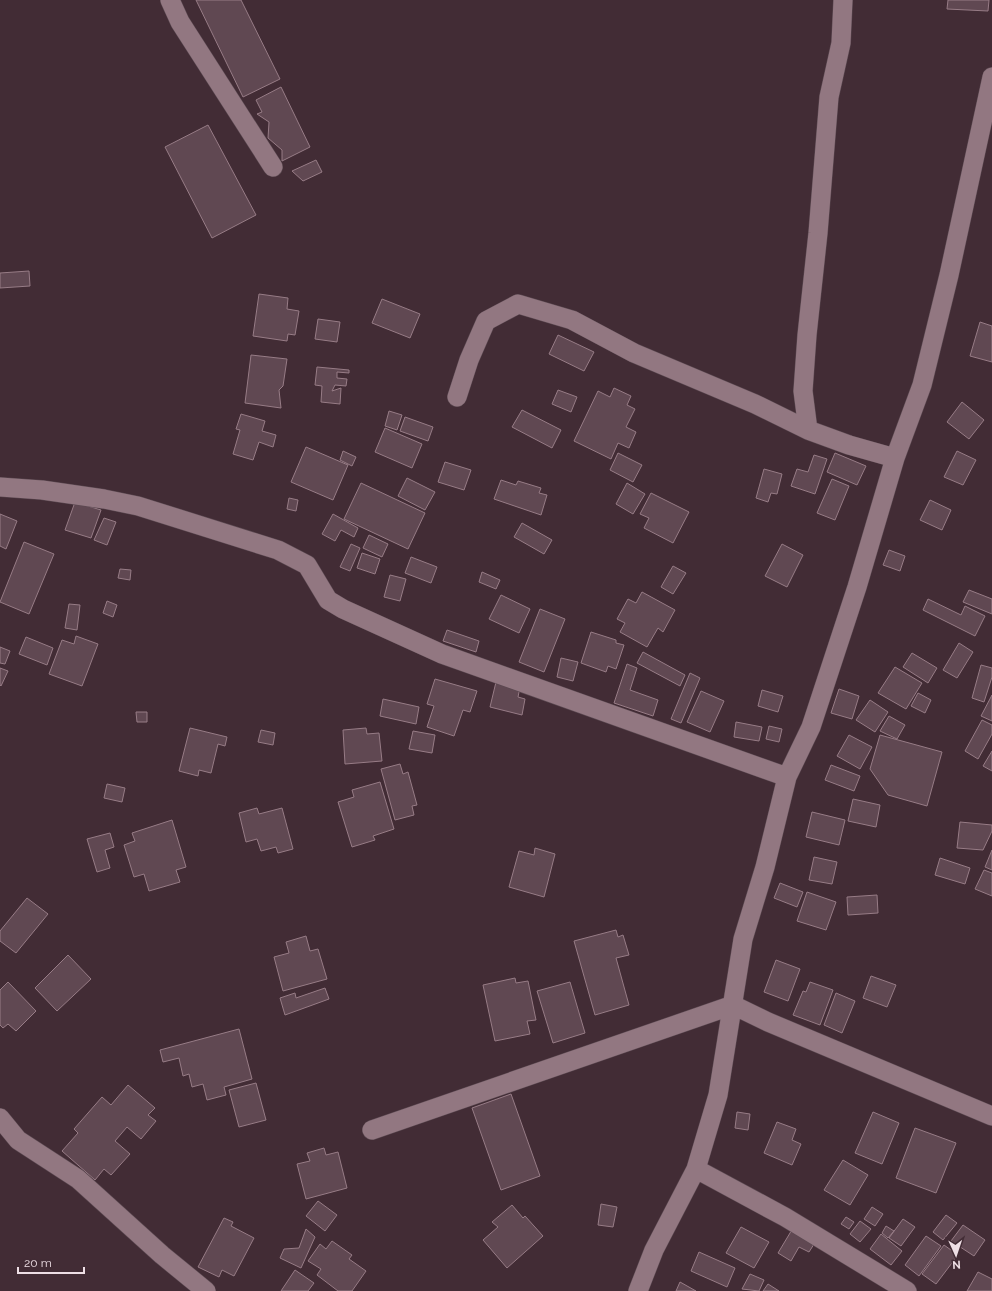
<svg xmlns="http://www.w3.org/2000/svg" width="992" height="1291" font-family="Raleway,sans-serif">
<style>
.building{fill:#604852;stroke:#977c86}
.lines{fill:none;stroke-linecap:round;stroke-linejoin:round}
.street-casing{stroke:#5b4951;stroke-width:20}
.street{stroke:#927781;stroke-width:19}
</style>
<rect width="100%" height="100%" fill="#422c35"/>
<!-- building -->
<path class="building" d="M196 0H241L280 79 243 97Z
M948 0H989L988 11 947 9Z
M281 87 310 147 282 161V150L268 138 269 122 257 114 262 112 256 100Z
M208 125 256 215 212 238 165 147Z
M316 160 322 172 303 181 292 171Z
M29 271 30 286 0 288V273Z
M259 294 288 298 287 309 299 311 295 335 288 334 287 341 253 336Z
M382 299 420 314 410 338 372 323Z
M318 319 340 322 337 342 315 339Z
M980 322 992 326V362L970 356Z
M558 335 594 352 584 371 549 354Z
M251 355 287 359 283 386 279 390 281 408 245 403Z
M317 367 349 370V373L337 372V378L347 379 346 386 335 385 332 391 341 388 340 404 321 402 322 386 315 385Z
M614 388 631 396 627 405 635 409 626 427 636 432 629 448 618 443 611 459 574 441 598 391 610 397Z
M558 390 577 397 571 412 552 404Z
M962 402 984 420 969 439 947 422Z
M522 410 561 430 552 448 512 427Z
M389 411 402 415 397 430 385 426Z
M241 414 265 421 262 431 276 435 273 447 259 442 253 460 233 454 240 430 236 429Z
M405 417 433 427 428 441 400 431Z
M385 428 422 444 412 468 375 452Z
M306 447 348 465 333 500 291 482Z
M343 451 356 457 352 466 340 460Z
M957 451 976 460 963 485 944 477Z
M618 453 642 465 633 482 610 470Z
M835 453 866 466 857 485 827 472Z
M814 455 827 459 815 494 791 486 797 469 808 472Z
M445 462 471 470 464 490 438 482Z
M764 469 782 474 777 494 771 493 768 502 756 498Z
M407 478 435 492 425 510 398 496Z
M832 479 849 486 835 520 817 513Z
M501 480 516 485 518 481 541 488 539 493 547 495 541 515 494 499Z
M361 483 425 513 408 549 344 519Z
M627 483 645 494 633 514 616 504Z
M651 493 689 512 673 543 644 528 649 518 640 514Z
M289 498 298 500 296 511 287 509Z
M930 500 951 510 942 530 920 520Z
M75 502 101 510 91 538 65 530Z
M0 514 17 521 6 549 0 546Z
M333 514 358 528 354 537 341 530 335 541 322 534Z
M104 518 116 522 107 545 94 540Z
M522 523 552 540 544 554 514 537Z
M369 535 388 544 382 557 363 548Z
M24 542 54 554 29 614 0 602Z
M351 544 360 548 350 571 340 567Z
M782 544 803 555 787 587 765 576Z
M889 550 905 556 900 571 883 565Z
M362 553 380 559 375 574 357 568Z
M411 557 437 567 431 583 405 573Z
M673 566 686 573 673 594 661 587Z
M120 569 131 570 130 580 118 578Z
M482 572 500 580 496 589 479 582Z
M390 575 406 579 400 601 384 597Z
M969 590 992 599V614L963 602Z
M642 592 675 610 663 632 658 628 647 647 620 632 625 623 617 619 628 599 636 603Z
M501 595 530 609 519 633 489 619Z
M928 599 961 615 965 606 985 616 975 636 923 610Z
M107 601 117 605 113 617 103 613Z
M69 604 80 605 77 630 65 628Z
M540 609 565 619 544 672 519 662Z
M447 630 479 641 476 652 443 641Z
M591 632 616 640V643L624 645 616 669 608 666 606 672 581 663Z
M76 636 98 644 82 686 49 674 62 640 74 644Z
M26 637 53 648 47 665 19 654Z
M959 643 973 652 957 678 943 670Z
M0 647 10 651 5 664 0 663Z
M643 652 685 675 680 686 637 663Z
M912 653 937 668 928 683 903 667Z
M561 658 578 662 573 681 557 677Z
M627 664 637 668 630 690 658 700 653 716 614 703Z
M981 665 992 668V677L984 702 972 698Z
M895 667 922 683 906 709 878 693Z
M0 668 8 671 1 686 0 685Z
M690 673 700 678 681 723 671 719Z
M435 679 477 691 470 712 463 710 454 736 427 727 434 706 427 704Z
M496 682 520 687 518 697 525 699 522 715 490 707Z
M839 689 859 696 852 719 831 713Z
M762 690 783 696 778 712 758 706Z
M701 691 724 701 710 732 687 722Z
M918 693 931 700 925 713 911 706Z
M992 695V721L981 716Z
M383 699 419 707 416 724 380 716Z
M870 700 888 712 875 732 856 720Z
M136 712H147V722H137Z
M889 716 905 725 897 739 880 731Z
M982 720 992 725V734L978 759 965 751Z
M736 722 762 727 759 741 734 737Z
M769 726 782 729 779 742 766 739Z
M190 728 227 737 225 746 218 744 211 773 199 770 198 776 179 771Z
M366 728 367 734 379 733 382 761 345 764 343 730Z
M261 730 275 733 273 745 258 742Z
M413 731 435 735 432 753 409 749Z
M849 735 872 747 860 769 837 756Z
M880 735 942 752 927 806 888 795 870 769Z
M992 751V771L983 766Z
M400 764 403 774 408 772 417 805 412 806 414 815 395 820 381 769Z
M831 765 860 776 854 791 825 780Z
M380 782 394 829 373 836 375 840 352 847 338 802 354 797 352 790Z
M107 784 125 788 122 802 104 798Z
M853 799 880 805 876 827 848 821Z
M257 808 259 814 282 808 293 849 278 853 276 847 261 851 257 839 246 842 239 813Z
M812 812 845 820 839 845 806 837Z
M172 820 186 867 176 870 180 882 149 891 144 874 134 877 124 845 135 841 132 833Z
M960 822 992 825V831L983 850 957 848Z
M110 833 114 847 105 850 110 868 97 872 87 839Z
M535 848 555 854 544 897 509 887 519 851 534 855Z
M992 850V870L985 867Z
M814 857 837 862 832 884 809 880Z
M940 858 970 868 965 884 935 875Z
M984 870 992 873V896L975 889Z
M780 883 803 892 797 907 774 898Z
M807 892 836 902 826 930 797 921Z
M877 895 878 913 848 915 847 897Z
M27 898 48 914 16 953 0 941V931Z
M616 930 618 937 623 935 629 955 616 958 629 1005 595 1015 574 941Z
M306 936 310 951 318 949 327 979 283 991 274 957 289 953 286 942Z
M68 955 91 979 57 1011 35 988Z
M776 960 800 969 788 1001 764 992Z
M871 976 896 985 887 1007 863 998Z
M515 978 516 983 528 981 536 1020 527 1021 530 1034 495 1041 483 985Z
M8 982 36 1011 16 1031 8 1024 3 1028 0 1025V990Z
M570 982 585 1033 553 1043 537 991Z
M810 982 833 990 820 1025 793 1015 803 991 806 992Z
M325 988 329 999 285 1015 280 998 295 993 296 998Z
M836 993 855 1001 842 1033 824 1025Z
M239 1029 252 1079 224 1087 226 1095 207 1100 203 1084 192 1087 189 1074 183 1076 179 1058 163 1062 160 1050Z
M256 1083 266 1120 239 1127 229 1090Z
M128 1085 155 1108 148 1115 156 1121 141 1139 127 1127 115 1141 130 1154 111 1175 104 1169 95 1180 62 1151 78 1133 74 1129 102 1097 111 1105Z
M511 1094 540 1176 501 1190 472 1108Z
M737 1112 750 1114 748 1130 735 1128Z
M873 1112 899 1123 882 1164 855 1153Z
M777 1122 796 1129 792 1140 801 1144 792 1165 764 1153Z
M915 1128 956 1143 936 1193 896 1178Z
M324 1148 326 1155 338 1152 347 1188 306 1199 297 1164 310 1161 307 1153Z
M843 1160 868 1175 850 1205 824 1190Z
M318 1201 337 1215 325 1231 306 1216Z
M601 1204 617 1207 613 1227 598 1225Z
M512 1205 523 1218 525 1216 543 1236 507 1268 483 1240 498 1227 492 1222Z
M872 1207 883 1214 875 1226 864 1219Z
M946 1215 957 1223 943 1240 933 1232Z
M846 1217 854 1222 849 1229 841 1224Z
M224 1218 233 1222 231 1226 254 1238 234 1276 222 1270 219 1277 198 1267Z
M903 1219 915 1227 901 1246 889 1238Z
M860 1221 871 1229 860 1242 850 1234Z
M963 1225 985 1240 974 1256 951 1241Z
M886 1226 894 1231 888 1238 882 1233Z
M741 1227 769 1242 754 1268 726 1253Z
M793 1228 816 1241 809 1252 799 1247 791 1261 778 1253Z
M306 1229 315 1237 301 1268 280 1258 284 1249 299 1248Z
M881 1234 902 1251 891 1265 870 1249Z
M926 1236 941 1246 919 1276 905 1265Z
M332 1241 352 1255 349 1259 366 1271 352 1291H338L317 1275 321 1269 308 1261 320 1244 326 1249Z
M944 1245 958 1255 936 1284 922 1274Z
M699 1252 735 1268 727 1287 691 1271Z
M295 1270 314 1283 308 1291H281Z
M978 1272 992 1279V1291H967Z
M750 1274 764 1280 759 1291 742 1289Z
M680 1282 696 1291H676Z
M768 1284 779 1291H763Z"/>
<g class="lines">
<!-- street casing -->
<g class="street-casing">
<path id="street" d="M170 0 180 22 273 167
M457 397 469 360 486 321 518 304 572 320 634 353 755 404 808 430 849 445 895 458
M808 430 803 391 807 335 818 233 829 97 841 43 843 0
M0 487 42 490 104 499 138 506 278 550 307 565 328 600 343 609 442 654 787 777
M0 1118 18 1140 78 1179 162 1255 206 1291
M372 1130 733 1005 768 1022 992 1116
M696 1169 785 1217 907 1291
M638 1291 654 1250 696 1169 718 1095 743 939 765 867 787 777 811 727 857 587 895 458 922 385 949 275 992 77"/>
</g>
<!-- street -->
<use href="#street" class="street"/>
</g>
<!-- north arrow -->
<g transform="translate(956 1255) rotate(177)" stroke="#422c35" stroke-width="3" paint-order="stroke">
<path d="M0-3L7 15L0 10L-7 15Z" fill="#eedfe5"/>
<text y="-6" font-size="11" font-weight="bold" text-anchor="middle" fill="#eedfe5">N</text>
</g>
<!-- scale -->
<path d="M18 1267v6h66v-6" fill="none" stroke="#eedfe5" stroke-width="2"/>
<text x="24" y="1267" font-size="12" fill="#eedfe5" stroke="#422c35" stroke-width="3" paint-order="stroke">20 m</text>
</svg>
